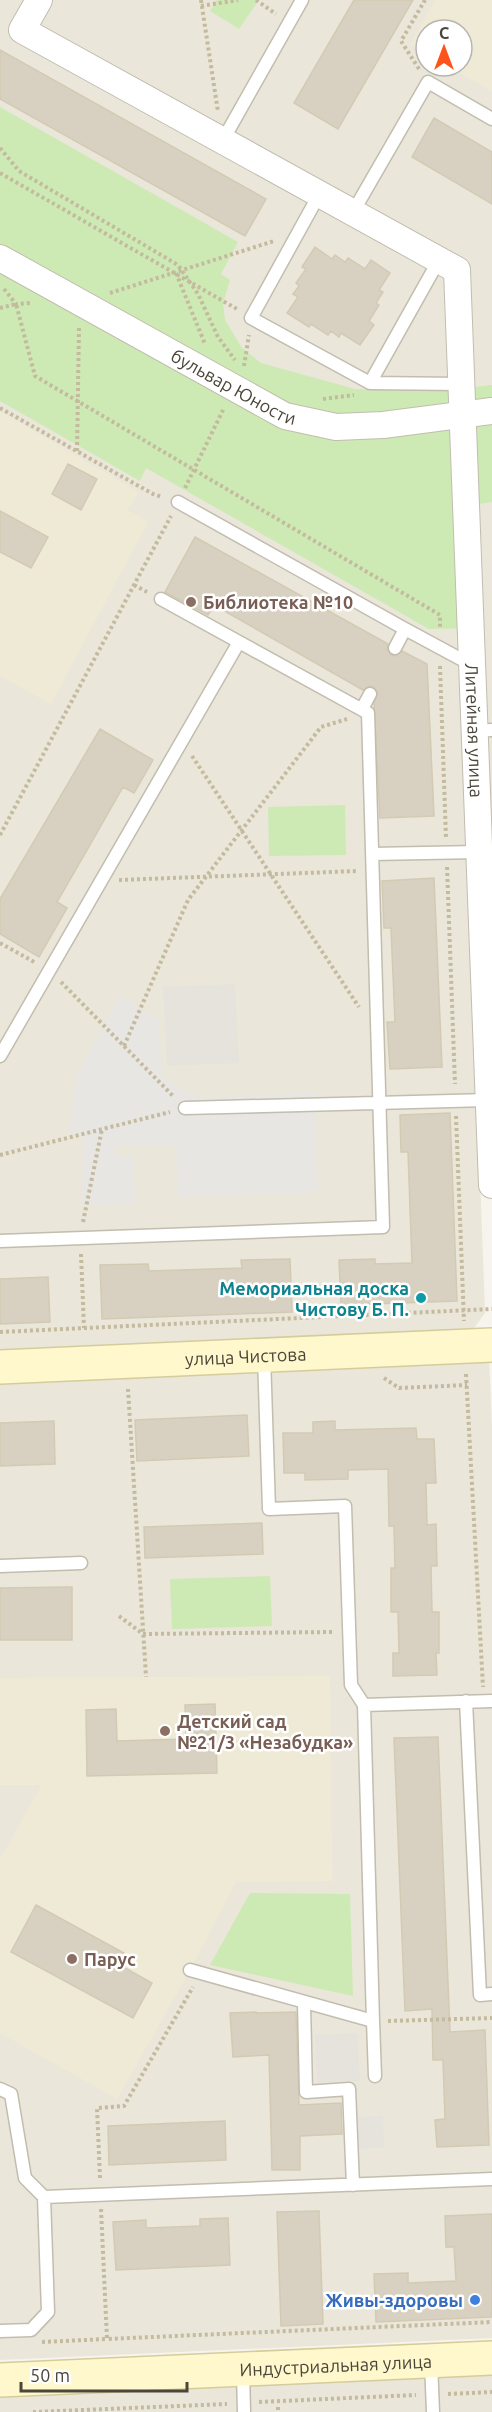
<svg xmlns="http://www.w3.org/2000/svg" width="492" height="2412" font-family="Ubuntu,sans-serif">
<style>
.residential{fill:#eae6da;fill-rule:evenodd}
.industrial{fill:#e6e3dd}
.education{fill:#efead5}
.green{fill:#cdeab4}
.parking{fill:#e8e6e3}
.building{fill:#d8d1c1;stroke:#d3cab3;stroke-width:1.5}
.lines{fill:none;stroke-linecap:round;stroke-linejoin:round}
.lane-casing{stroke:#c2bdae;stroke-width:15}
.street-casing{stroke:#c2bdae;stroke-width:28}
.secondary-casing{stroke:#d6cc9b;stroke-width:36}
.path{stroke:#c4ba9e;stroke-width:4;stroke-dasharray:3 3;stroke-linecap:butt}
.lane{stroke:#fff;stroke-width:12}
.street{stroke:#fff;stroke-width:26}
.secondary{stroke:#fff8cd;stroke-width:33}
.education-dot{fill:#8d6e63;stroke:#fff;stroke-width:2}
.culture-dot{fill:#0f9aa8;stroke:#fff;stroke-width:2}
.shop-dot{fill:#3f7fe0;stroke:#fff;stroke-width:2}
.labels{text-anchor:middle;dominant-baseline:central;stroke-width:5;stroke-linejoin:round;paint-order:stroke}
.street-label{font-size:18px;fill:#4b4639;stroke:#fff}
.education-label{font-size:18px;font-weight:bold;fill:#785e54;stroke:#fff;text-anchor:start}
.culture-label{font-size:18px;font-weight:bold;fill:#0d838f;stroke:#fff;text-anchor:end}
.shop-label{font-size:18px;font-weight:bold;fill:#366cbe;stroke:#fff;text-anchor:end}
</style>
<rect width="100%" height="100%" fill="#f6f4ec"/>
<!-- residential -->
<path class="residential" d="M0 0H492V953L459 600 485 1313 472 1331 0 1353ZM426 30H462V66H426Z
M489 1358 492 1427V2338L0 2360V1380Z
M492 2368V2412H0V2390Z"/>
<!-- industrial -->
<path class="industrial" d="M235 984 239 1063 167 1066 163 987Z
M357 2033 360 2081 317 2083 315 2035Z
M383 2116 384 2148 357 2149 356 2117Z"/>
<!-- education -->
<path class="education" d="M435 0H492V91L447 66H462V30H426V54L410 45Z
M0 411 139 492 128 510 148 522 51 704 0 676Z
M330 1676 332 1881 236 1882 190 1970 117 2099 0 2033V1859L42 1785H0V1678Z"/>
<!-- green -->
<path class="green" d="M217 0H259L239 29 210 11Z
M0 107 238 242 221 274 230 280 223 303 225 320 242 348 261 363 355 389 439 391 492 385V502L479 504 480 628 429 629 146 468 140 481 0 401Z
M345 805 346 855 269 856 268 807Z
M270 1576 272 1626 172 1629 170 1579Z
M250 1893 350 1894 353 1996 210 1965Z"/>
<!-- parking -->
<path class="parking" d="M120 995 159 1020 162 1077 200 1098 315 1092 317 1192 178 1197 176 1145H116V1155L134 1156 135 1204 82 1205 83 1138 69 1133 77 1076Z"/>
<!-- building -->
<path class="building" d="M354 0H413L338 129 294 103Z
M0 50 266 199 245 236 0 99Z
M434 118 492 152V204L412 157Z
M315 247 332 259 335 255 345 262 348 258 365 269 371 260 390 273 379 290 383 292 376 303 379 305 369 321 374 325 360 345 341 333 339 337 331 331 328 335 311 324 309 327 287 313 298 297 293 294 299 286 296 283 306 269 302 267Z
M68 464 97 479 81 510 52 494Z
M0 511 48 537 31 568 0 552Z
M195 537 388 644 387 649 391 655 396 656 402 651 427 664 434 816 380 818 374 703 378 693 374 687 369 686 363 690 214 605 208 615 165 592Z
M100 729 153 760 134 793 123 787 90 845 57 902 67 908 39 957 0 934V899Z
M434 878 442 1067 390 1069 387 1022H395L391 928H384L382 881Z
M450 1113 457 1301 341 1305 339 1260 375 1259V1264L412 1263 408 1152H401L400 1115Z
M290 1259 292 1312 102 1319 100 1265 148 1264 149 1271 242 1268 241 1260Z
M48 1277 50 1322 0 1324V1279Z
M247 1415 249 1456 137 1461 135 1420Z
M54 1421 55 1464 0 1466V1423Z
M335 1421V1430L416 1428 417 1439H434L436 1483H426L427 1525 436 1524 437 1566H431L432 1612H439V1653H436L437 1675 393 1676V1653H399L398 1612H391V1568H395L394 1526H389L388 1469 348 1470V1479L305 1480V1473H284L283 1433H313V1422Z
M262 1523 263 1554 145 1558 144 1527Z
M72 1587V1640H0V1588Z
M215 1704 217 1773 87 1776 86 1710 116 1709 117 1741 186 1739 185 1705Z
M438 1737 450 2032 485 2030 489 2145 437 2147 435 2120 445 2119 443 2060H433L432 2009 405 2011 394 1738Z
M36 1905 124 1953 118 1964 152 1983 133 2018 11 1952Z
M256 2012V2013L296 2012 299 2105 341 2103 342 2134 300 2136V2170H272L269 2055 233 2057 230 2013Z
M225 2121 226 2160 109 2165 108 2126Z
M319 2211 323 2324 281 2326 277 2212Z
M492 2214V2317L376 2322 374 2274 408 2273V2283L456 2281 454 2247H446L445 2216Z
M228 2218 230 2265 116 2270 113 2222 146 2220V2228L200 2226V2219Z"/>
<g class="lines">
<!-- lane casing -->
<g class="lane-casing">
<path id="lane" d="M223 140 302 0
M320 193 251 318 370 383 439 260
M353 212 428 82 492 119
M370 383 460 384
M178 502 405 629 470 664
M161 599 239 642
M395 648 405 629
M362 709 370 694
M473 731 492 730
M372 854 478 852
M0 1056 239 642 368 713 383 1227 0 1241
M185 1108 488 1100
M264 1356 269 1509 345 1506 351 1685 364 1705
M0 1566 81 1563
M466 1701 480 1995 492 1994
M190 1970 373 2021 364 1705 492 1701
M304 2003 306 2092 349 2089 353 2185
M373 2021 375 2076
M0 2089 11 2094 25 2178 44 2197
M0 2331 31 2330 48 2312 44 2197 492 2179
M431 2362 433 2412
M243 2371 244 2412"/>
</g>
<!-- street casing -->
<g class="street-casing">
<g id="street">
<path id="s1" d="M39 0 22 30 457 270 492 1185"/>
<path id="s2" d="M0 258 285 416 336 427 383 425 492 411"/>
</g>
</g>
<!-- secondary casing -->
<g class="secondary-casing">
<g id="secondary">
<path id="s3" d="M0 1367 492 1345"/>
<path id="s4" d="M0 2380 492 2358"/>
</g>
</g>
<!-- path -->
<path class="path" d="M201 0 218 112
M256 0 276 14
M201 6 238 0
M419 69 401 41 425 0
M0 148 19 171 178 265 198 294 218 337 235 360
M0 173 237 309
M176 273 205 344
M4 289 16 304 31 303
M110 293 274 241
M0 308 16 304 35 376 440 615V629
M244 366 249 335
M323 399 354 395
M0 408 153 494 162 497
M77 451 79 327
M185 488 224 408
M134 585 147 592
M440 666 446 838
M192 756 359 1007
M0 835 171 516
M447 867 455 1084
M119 880 357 871
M0 943 36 963
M61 982 173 1096
M124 1046 188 900 321 727 347 719
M456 1116 464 1321
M0 1155 170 1112
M83 1222 102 1129
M81 1254 84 1328
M0 1332 492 1309
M466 1374 483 1687
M384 1378 399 1388 467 1385
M128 1389 146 1677
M119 1616 143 1634 333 1632
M388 2021 492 2018
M100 2178 97 2108 124 2106 193 1987
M101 2209 107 2339 492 2322
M42 2342 107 2339
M448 2394 492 2392
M259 2402 416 2395
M278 2407V2412
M33 2412 227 2404"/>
<!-- lane -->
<use href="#lane" class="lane"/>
<!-- street -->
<use href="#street" class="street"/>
<!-- secondary -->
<use href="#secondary" class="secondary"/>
</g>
<!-- markers -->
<g class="education-dot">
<circle cx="191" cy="602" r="6"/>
<circle cx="165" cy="1731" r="6"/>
<circle cx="72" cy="1959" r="6"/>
</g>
<circle class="culture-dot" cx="421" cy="1298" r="6"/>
<circle class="shop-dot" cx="475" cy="2300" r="6"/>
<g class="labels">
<!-- street labels -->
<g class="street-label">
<text stroke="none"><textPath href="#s2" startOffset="267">бульвар Юности</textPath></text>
<text stroke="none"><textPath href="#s1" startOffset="992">Литейная улица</textPath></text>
<text stroke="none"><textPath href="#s3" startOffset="246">улица Чистова</textPath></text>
<text stroke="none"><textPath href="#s4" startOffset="336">Индустриальная улица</textPath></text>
</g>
<!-- education labels -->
<g class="education-label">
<text x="203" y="602">Библиотека №10</text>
<text x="177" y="1721">Детский сад<tspan x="177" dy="21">№21/3 «Незабудка»</tspan></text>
<text x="84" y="1959">Парус</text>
</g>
<!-- culture labels -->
<g class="culture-label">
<text x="409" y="1288">Мемориальная доска<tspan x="409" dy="21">Чистову Б. П.</tspan></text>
</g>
<!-- shop labels -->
<g class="shop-label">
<text x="463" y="2300">Живы-здоровы</text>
</g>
</g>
<!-- north arrow -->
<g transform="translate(444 48)"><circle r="28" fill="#ffffff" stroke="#b7b5b0" stroke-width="1.5"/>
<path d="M0-4.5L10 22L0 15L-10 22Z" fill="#fe531b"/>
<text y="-9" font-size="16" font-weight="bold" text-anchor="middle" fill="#4b4639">С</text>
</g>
<!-- scale -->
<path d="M21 2382v9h166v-9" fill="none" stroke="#4b4639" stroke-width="3"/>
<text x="30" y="2382" font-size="18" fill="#4b4639" stroke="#ffffff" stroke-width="4.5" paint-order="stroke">50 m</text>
</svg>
